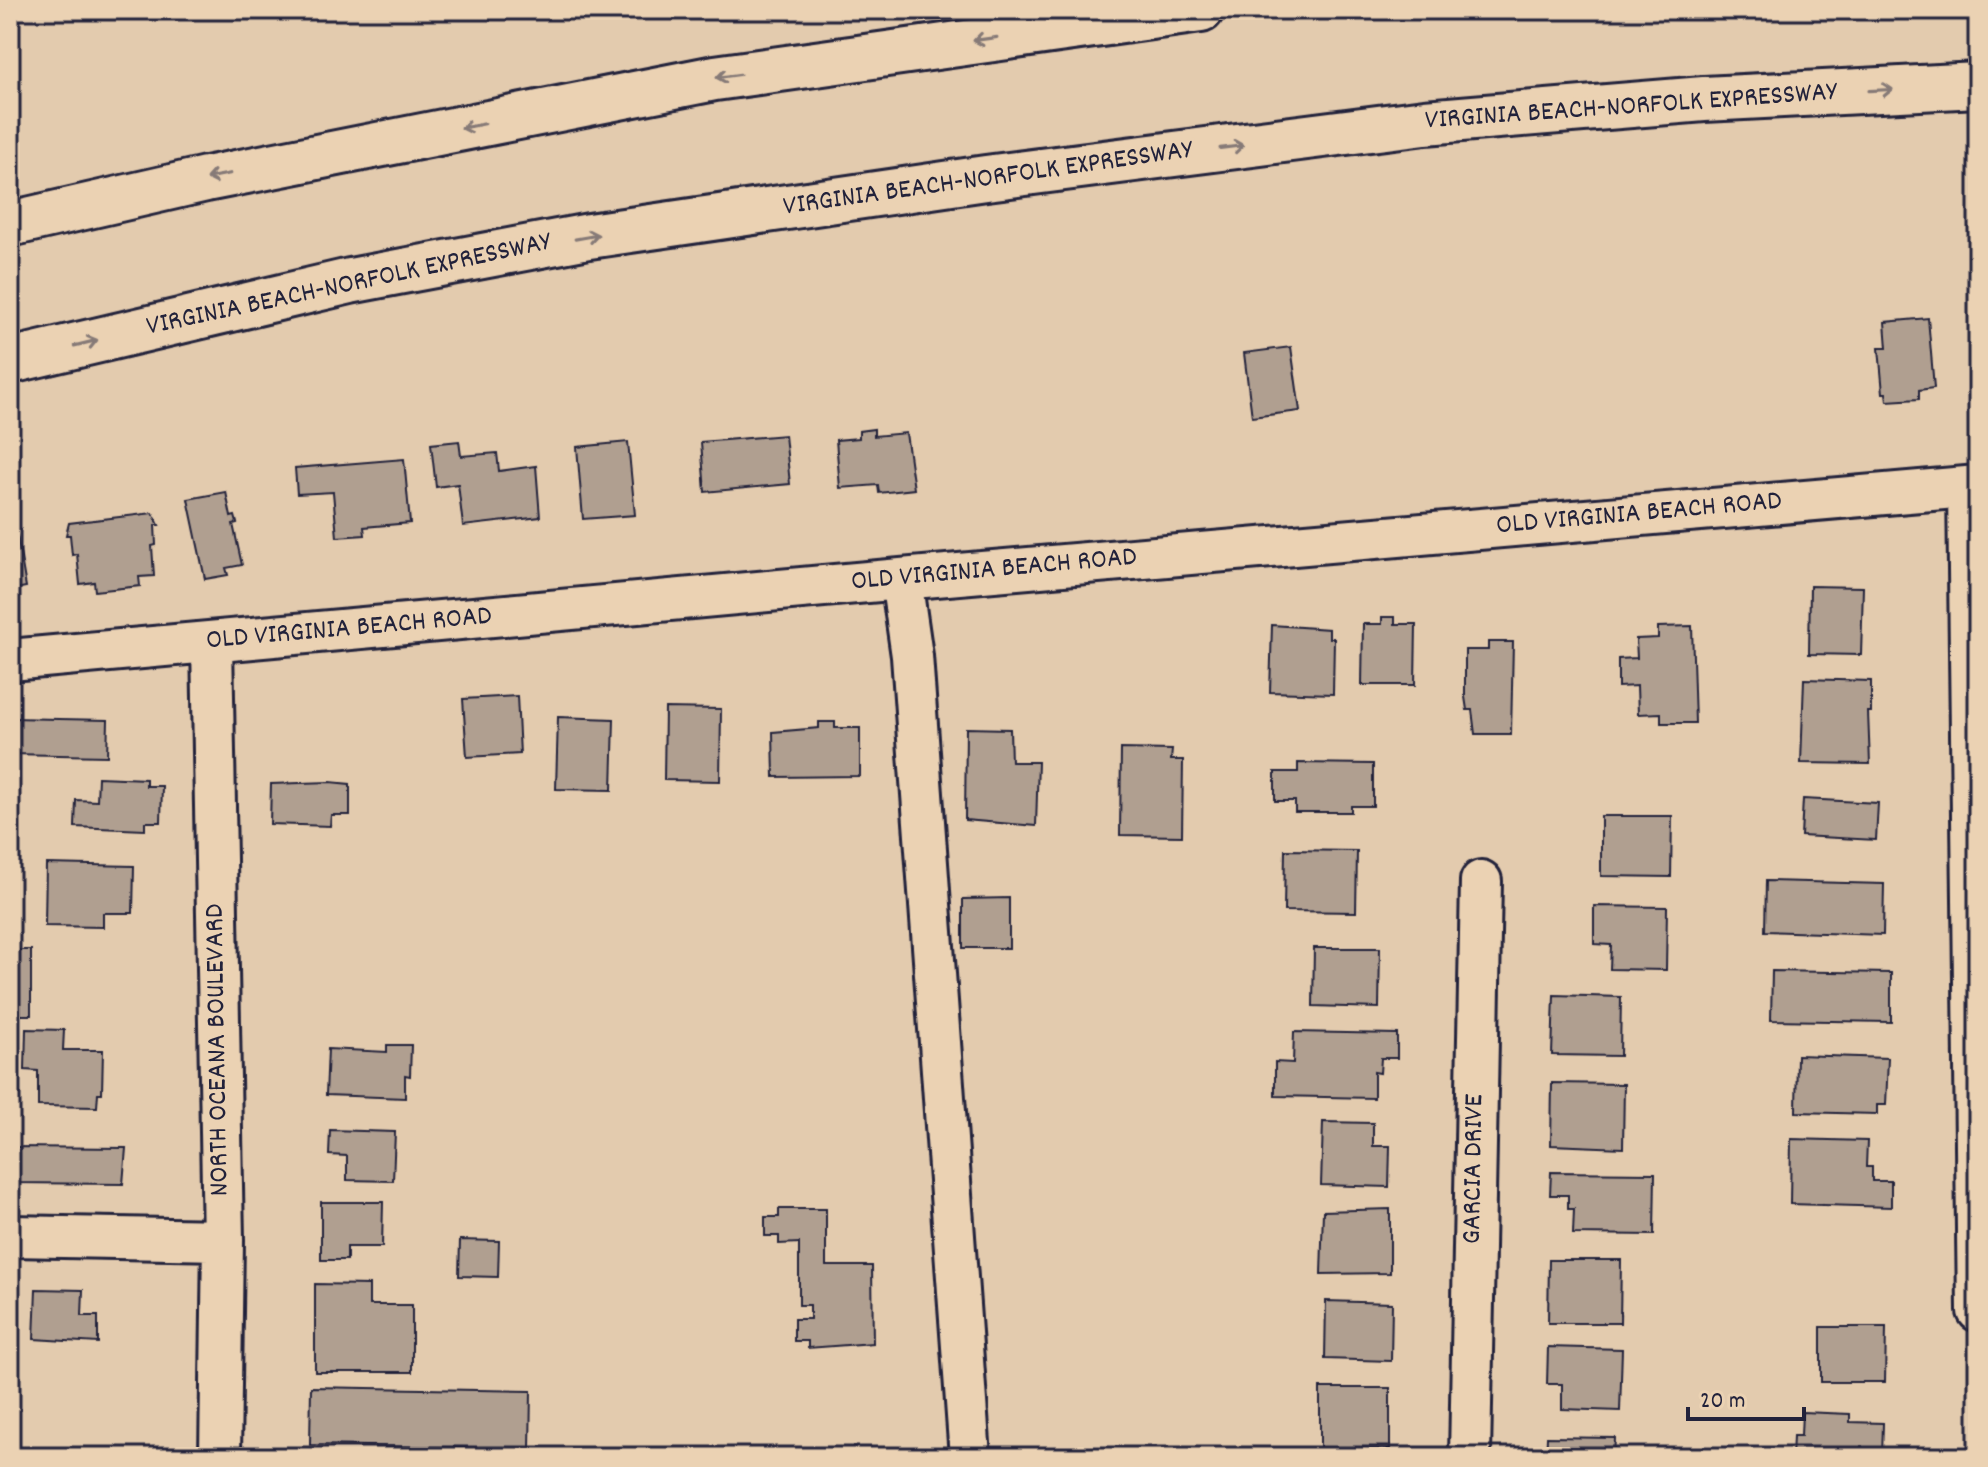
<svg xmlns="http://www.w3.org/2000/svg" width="1988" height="1467" font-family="Dekko,sans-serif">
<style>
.building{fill:#b09f90;stroke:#22223b;stroke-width:2}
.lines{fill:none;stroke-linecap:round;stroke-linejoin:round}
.minor-casing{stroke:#22223b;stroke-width:46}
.highway-casing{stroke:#22223b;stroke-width:50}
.minor{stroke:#ebd2b3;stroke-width:40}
.highway{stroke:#ebd2b3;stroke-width:44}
.oneway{stroke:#867a77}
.labels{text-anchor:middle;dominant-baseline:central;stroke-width:7;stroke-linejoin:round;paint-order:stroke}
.street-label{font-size:28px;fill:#22223b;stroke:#ebd2b3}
</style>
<rect width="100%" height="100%" fill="#e3cbae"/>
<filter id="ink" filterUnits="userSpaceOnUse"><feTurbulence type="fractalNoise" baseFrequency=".0125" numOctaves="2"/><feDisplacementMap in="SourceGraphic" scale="16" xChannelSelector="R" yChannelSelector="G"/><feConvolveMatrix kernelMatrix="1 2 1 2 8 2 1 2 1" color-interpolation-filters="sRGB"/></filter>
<g filter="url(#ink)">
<!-- building -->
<path class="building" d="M1928 318 1934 388 1919 390V399L1887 401 1886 393H1883L1879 348H1887L1885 322Z
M1291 347 1300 411 1252 417 1244 353Z
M874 429V436L906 433 914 489 879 493 878 485 840 488 836 440 859 438V431Z
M785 435 790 484 705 492 701 442Z
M459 441 461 456 497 453 499 471 536 466 540 517 463 526 458 484 436 487 431 444Z
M628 442 635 515 583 519 577 447Z
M404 459 410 523 364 527 365 535 337 537 333 492 297 494 295 468Z
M226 492 231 517 235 516 237 523 233 524 242 565 226 568 228 575 205 579 188 499Z
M153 513 159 525H155L156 545 152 546 154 576 139 577 140 586 95 591 94 582 80 584 77 554 72 555 70 535H66L69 523Z
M17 535 26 587 10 590V536Z
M1810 586 1863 587 1861 655 1809 654Z
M1382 617H1395V624H1416L1415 685H1362L1363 624H1382Z
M1272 625 1329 629V638H1334L1333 694 1270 692Z
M1692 626 1695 723H1661V713L1638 714 1637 686 1618 687V659L1637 658 1636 639 1658 638V627Z
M1488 642H1513L1511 734H1475L1472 710H1467L1465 697V650H1488Z
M1804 679 1871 681V712H1868L1870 764 1801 763Z
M517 696 520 754 467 757 463 699Z
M665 708 721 709 720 781 664 780Z
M558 717 614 719 612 790 556 789Z
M10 718 108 720 107 756 10 754Z
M819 722H835V728H860V776L774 777 773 732 819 728Z
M966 728 1010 729 1011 762H1038L1036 826 965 820Z
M1121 749 1172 750 1171 760H1183L1182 836 1120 835Z
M1298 763 1373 764V806H1351V812H1295V801H1275V772H1298Z
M98 777 146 779V786H162L161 822H145V830L75 827 76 800 97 801Z
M330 782 350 784V815H331L330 826 270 824 271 784Z
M1803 799 1878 803 1876 840 1801 836Z
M1601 816H1672L1671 877 1601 876Z
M1285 850 1357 851 1356 912 1284 911Z
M46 864 134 866 133 913H103V927L45 926Z
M1766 881 1884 884 1883 935 1765 931Z
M1009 898V948H963V899Z
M1594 906 1667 907 1666 970 1610 969 1611 945 1594 944Z
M1314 948H1380L1379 1008 1313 1006Z
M10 950H31V1015H10Z
M1772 971 1891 973V1022L1771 1020Z
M1554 995 1621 997 1620 1056 1552 1055Z
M26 1029 64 1030 63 1050H103L102 1093H98L97 1107 38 1106V1071L25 1070Z
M1294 1032 1397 1034V1058H1381L1380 1073 1374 1072V1098L1275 1096V1062L1293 1063Z
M387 1045H411L410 1076 405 1075V1098L326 1095 328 1049 387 1052Z
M1797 1055 1888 1058 1886 1105H1877V1114L1796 1112Z
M1552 1083 1624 1084 1623 1148 1551 1145Z
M1323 1122 1373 1123V1146H1390L1389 1187 1321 1185Z
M330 1130 395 1132 393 1181 347 1180V1156L329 1155Z
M1791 1139 1867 1141 1866 1167H1872V1181H1891V1207L1790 1204Z
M10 1147 126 1148 123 1184 10 1183Z
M1551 1172 1655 1173 1654 1235 1573 1234 1574 1209H1568V1195H1550Z
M321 1202H383L382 1247H347V1260H321Z
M779 1209H826V1266H872L873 1343 808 1348V1341H794V1319H810V1305H799V1243L779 1244V1236H765V1217H779Z
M1390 1209V1273L1321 1274 1323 1211Z
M460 1240 499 1241 498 1277 459 1276Z
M1549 1260H1621L1620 1323H1548Z
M315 1284 369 1285V1305H412V1372H315Z
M36 1289 83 1290 82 1316H98V1343L34 1339Z
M1326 1301 1392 1303 1391 1361 1325 1359Z
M1821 1327H1886L1885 1382H1821Z
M1548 1347 1622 1349 1620 1411 1562 1409V1384H1547Z
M311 1387 531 1391 530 1449 310 1445Z
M1320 1388H1390V1449L1320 1448Z
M1802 1412 1850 1414V1422L1883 1423 1882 1457H1792L1793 1436H1801Z
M1547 1437 1615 1438 1614 1457H1546Z"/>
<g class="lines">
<!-- minor casing -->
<g class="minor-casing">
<path id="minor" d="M1968 487 1978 1311
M901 579 912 656 970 1457
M212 643 223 1240 220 1457
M10 660 901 579 1978 486
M10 1236 223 1240
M1470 1457 1481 881"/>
</g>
<!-- highway casing -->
<g class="highway-casing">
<path id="highway" d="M10 224 206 179 715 78 1201 10
M10 361 350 281 589 236 986 178 1425 122 1704 99 1978 85"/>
</g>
<!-- minor -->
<use href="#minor" class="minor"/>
<!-- highway -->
<use href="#highway" class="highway"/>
</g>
<!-- one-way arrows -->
<defs><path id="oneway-shaft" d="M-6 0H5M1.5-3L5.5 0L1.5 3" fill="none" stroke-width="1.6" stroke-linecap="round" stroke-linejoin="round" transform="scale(2)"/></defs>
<g class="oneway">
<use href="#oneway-shaft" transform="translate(985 39) rotate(172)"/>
<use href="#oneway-shaft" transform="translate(728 76) rotate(172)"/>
<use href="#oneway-shaft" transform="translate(1881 90) rotate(-3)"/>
<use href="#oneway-shaft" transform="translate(473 126) rotate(169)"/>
<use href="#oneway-shaft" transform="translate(1232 147) rotate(-7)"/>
<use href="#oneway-shaft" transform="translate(218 176) rotate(169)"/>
<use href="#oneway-shaft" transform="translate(587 237) rotate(-10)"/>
<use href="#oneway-shaft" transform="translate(86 343) rotate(-14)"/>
</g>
</g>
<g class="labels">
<!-- street labels -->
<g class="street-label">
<text transform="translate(1631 108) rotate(-4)">VIRGINIA BEACH-NORFOLK EXPRESSWAY</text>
<text transform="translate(988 180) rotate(-8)">VIRGINIA BEACH-NORFOLK EXPRESSWAY</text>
<text transform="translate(349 286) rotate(-12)">VIRGINIA BEACH-NORFOLK EXPRESSWAY</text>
<text transform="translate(1639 515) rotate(-5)">OLD VIRGINIA BEACH ROAD</text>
<text transform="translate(994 571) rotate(-5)">OLD VIRGINIA BEACH ROAD</text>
<text transform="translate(349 630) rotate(-5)">OLD VIRGINIA BEACH ROAD</text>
<text transform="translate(219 1050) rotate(-91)">NORTH OCEANA BOULEVARD</text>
<text transform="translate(1475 1169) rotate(-89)">GARCIA DRIVE</text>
</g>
</g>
<!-- margin -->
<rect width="1988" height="1467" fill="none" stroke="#ebd2b3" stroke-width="40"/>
<rect x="20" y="20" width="1948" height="1427" fill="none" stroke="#22223b" stroke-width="3" filter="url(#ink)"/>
<!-- scale -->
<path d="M1688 1407v12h116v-12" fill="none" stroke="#22223b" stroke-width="4"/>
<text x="1700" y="1407" font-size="24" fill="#22223b" stroke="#ebd2b3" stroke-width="6" paint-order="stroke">20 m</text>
</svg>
